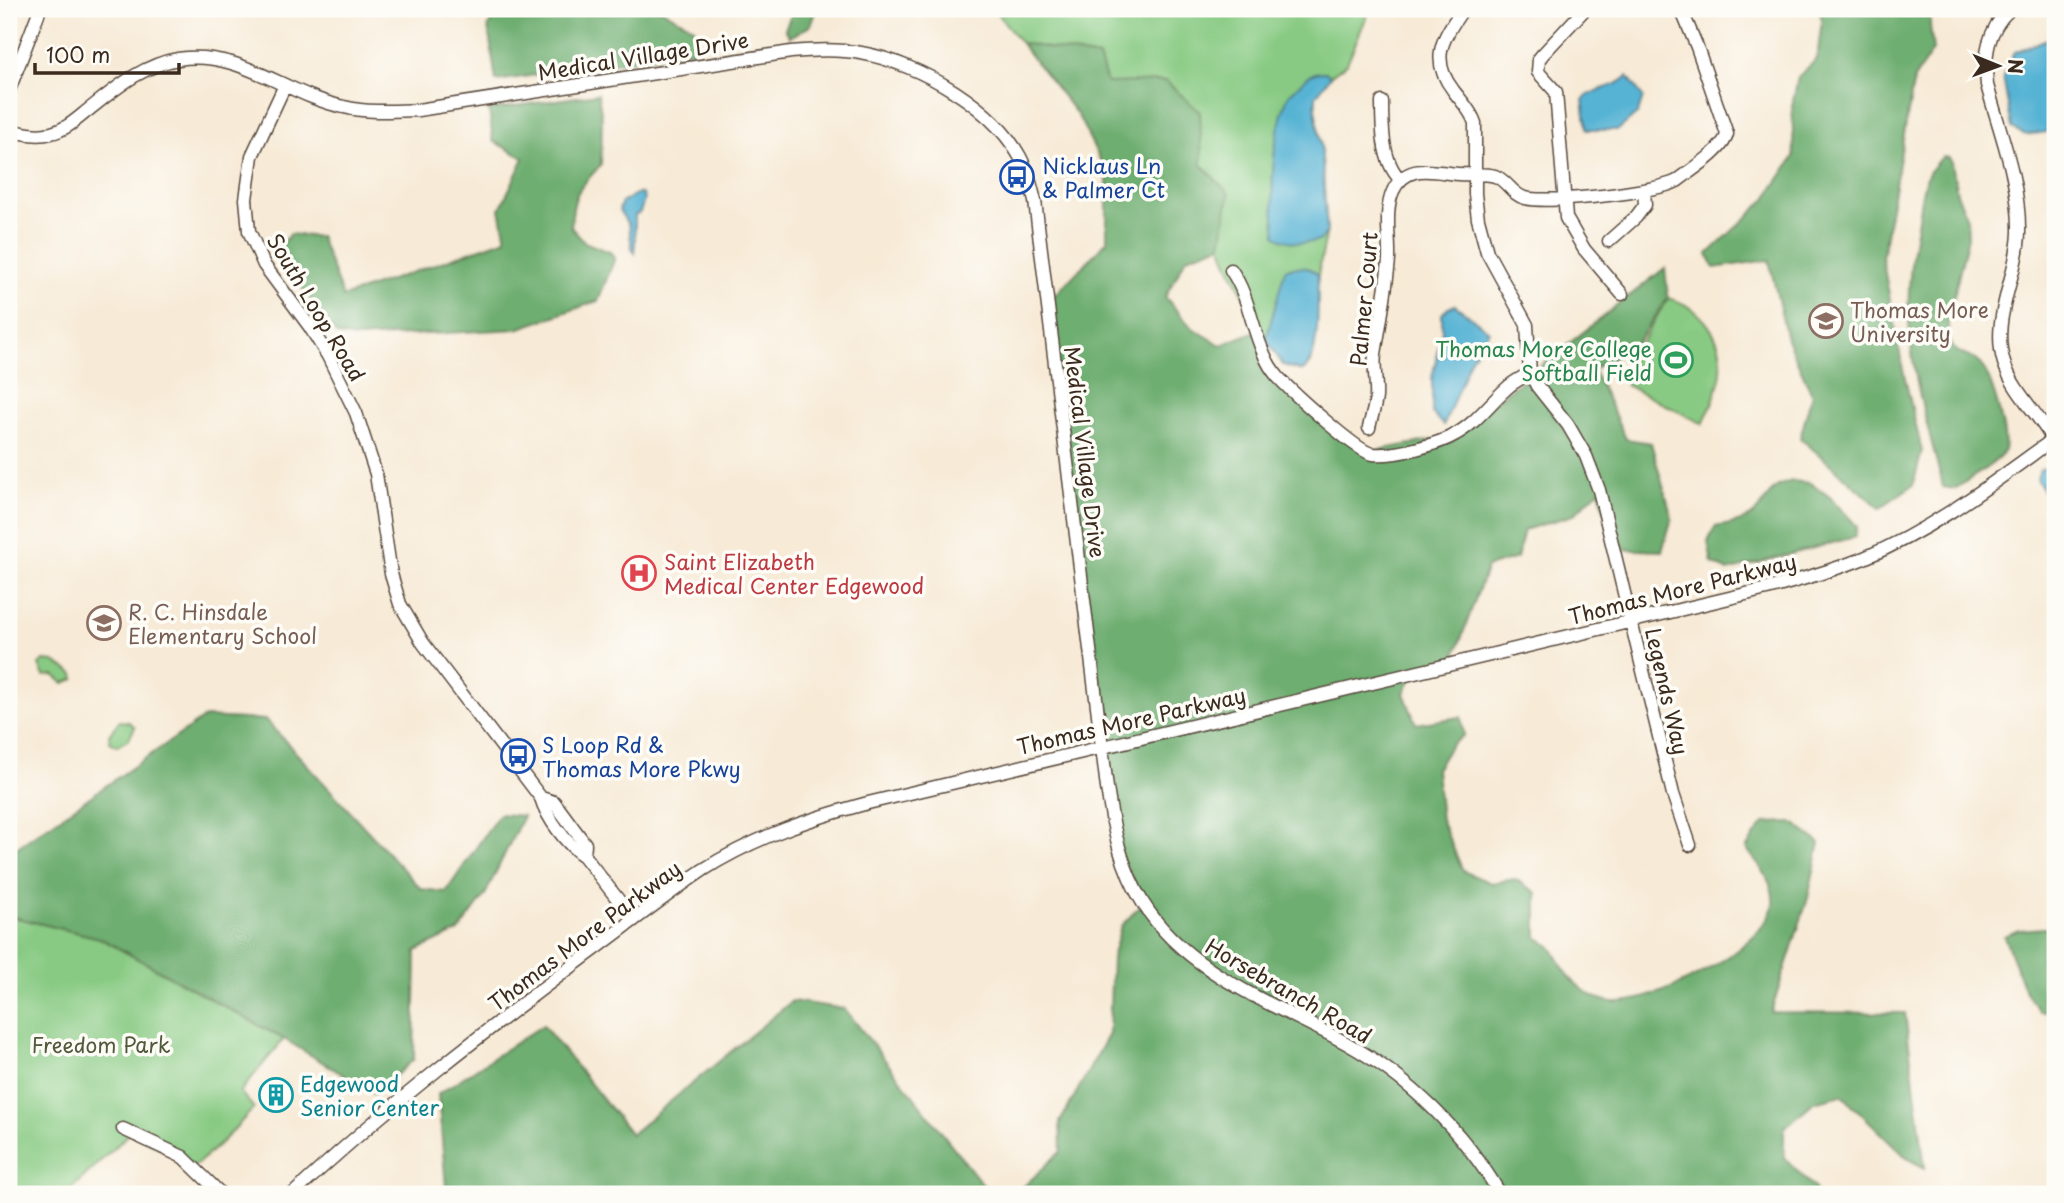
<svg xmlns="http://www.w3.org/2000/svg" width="2064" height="1203" font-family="'Playpen Sans',sans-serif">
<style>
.green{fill:#88ca83;stroke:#627a50;stroke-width:2}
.forest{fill:#6eae71;stroke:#546c48;stroke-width:2}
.water{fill:#56b3d4;stroke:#486e79;stroke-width:2}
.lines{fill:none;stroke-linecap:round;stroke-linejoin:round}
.minor-casing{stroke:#57473a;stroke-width:15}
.minor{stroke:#fff;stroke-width:12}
.labels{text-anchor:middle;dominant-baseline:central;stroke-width:7;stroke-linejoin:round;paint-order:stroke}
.street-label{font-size:21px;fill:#3b2a1e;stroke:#fdfcf7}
.transit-label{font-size:21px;fill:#164399;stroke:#fdfcf7;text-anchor:start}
.education-label{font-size:21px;fill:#785e54;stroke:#fdfcf7;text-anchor:start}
.leisure-label{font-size:21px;fill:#27864d;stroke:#fdfcf7;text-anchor:end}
.health-label{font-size:21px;fill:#be3a42;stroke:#fdfcf7;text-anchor:start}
.park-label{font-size:21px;fill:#525a3c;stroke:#fdfcf7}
.culture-label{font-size:21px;fill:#0d838f;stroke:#fdfcf7;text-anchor:start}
</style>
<rect width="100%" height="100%" fill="#fdfcf7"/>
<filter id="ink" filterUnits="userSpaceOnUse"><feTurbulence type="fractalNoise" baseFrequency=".0143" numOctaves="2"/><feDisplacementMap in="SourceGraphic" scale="14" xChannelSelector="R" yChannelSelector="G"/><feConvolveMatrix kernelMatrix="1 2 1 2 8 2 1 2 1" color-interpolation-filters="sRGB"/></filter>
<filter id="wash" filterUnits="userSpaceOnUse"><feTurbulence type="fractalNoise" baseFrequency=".00686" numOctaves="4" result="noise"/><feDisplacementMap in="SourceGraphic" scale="28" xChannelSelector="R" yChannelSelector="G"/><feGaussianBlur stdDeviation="1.57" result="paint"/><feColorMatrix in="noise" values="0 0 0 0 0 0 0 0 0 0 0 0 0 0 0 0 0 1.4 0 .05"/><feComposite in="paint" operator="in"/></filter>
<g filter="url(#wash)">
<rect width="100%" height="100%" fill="#f7ead6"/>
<!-- green -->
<path class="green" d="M994 9H1370L1347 63 1330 76 1316 96 1315 109 1321 144 1327 231 1318 275 1315 346 1311 363 1303 371 1283 365 1266 340 1231 270 1213 226 1181 246Z
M1668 298C1684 303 1694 308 1705 321 1733 355 1720 389 1703 424L1626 385 1623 373Z
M44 661 54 662 74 674 75 679 64 683 54 675 44 676 39 665Z
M119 721 129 722 135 727 129 739 117 746 110 742 109 735Z
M9 916 100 938 284 1039 240 1092 254 1108 224 1140 194 1167 131 1132 66 1194H9Z"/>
<!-- forest -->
<path class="forest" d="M496 9H662C672 18 685 20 695 29L692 51 496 81 488 27Z
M794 9H816L810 26 790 37 785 29Z
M1819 9H1931L1930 25 1933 50 1914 79 1882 257 1903 370 1922 451 1913 485 1880 508 1800 438 1812 394 1787 339 1769 260 1714 268 1708 254 1765 200 1794 157 1792 106 1798 77 1817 59 1822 20Z
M1021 43 1099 57 1107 83 1166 81 1200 112 1202 165 1229 194 1221 245 1187 257 1165 297 1191 327 1221 345 1256 331 1272 369 1367 452 1450 437 1665 268 1668 298 1634 347 1593 369 1626 439 1651 443 1672 518 1662 551 1614 549 1599 490 1573 515 1524 530 1517 558 1487 567 1452 664 1413 674 1404 693 1416 724 1461 717 1464 735 1451 745 1436 769 1441 820 1463 871 1491 883 1515 879 1537 893V937C1541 940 1546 943 1550 946 1556 952 1559 962 1564 969 1574 984 1588 996 1606 1001 1647 1011 1768 947 1773 904 1775 882 1758 864 1746 848L1764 823 1792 822 1820 843 1808 898 1771 1012 1905 1013 1925 1168 1908 1159 1842 1095 1814 1102 1784 1128V1157L1816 1190 1814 1194H1016L1061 1151 1060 1122 1109 1034 1112 958 1121 926 1143 903 1121 856 1048 302 1107 241V173L1077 114Z
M598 94 602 119 601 165C578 189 573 193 571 227L584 242 610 252 615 258 598 301 517 329 356 338 337 335 289 270 281 245 290 234 320 237 343 297 506 239 500 209 524 158 493 141 489 110Z
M1943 157 1949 158 1952 162 1957 193 1967 219 1968 237 1948 321C1947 365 1970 347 1984 369 1992 382 2010 439 2003 453 1998 463 1965 481 1955 489L1943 487C1930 433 1911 376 1909 320 1907 286 1912 253 1918 219 1921 198 1923 170 1943 157Z
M1792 481 1810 483 1830 497 1857 526 1855 537 1728 571 1712 563 1708 542 1715 527C1731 524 1747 522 1758 510 1773 495 1766 488 1792 481Z
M205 717 266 720 421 889 446 892 499 814 523 816 485 895 459 931 416 951 414 1059 375 1094 284 1039 100 938 9 916V853Z
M2045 928 2055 931V1012H2040L2024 989 2004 936 2019 930Z
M792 1001 845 1009 990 1194H443L446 1187 438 1094 543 1025 631 1134Z"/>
<!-- water -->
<path class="water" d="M2055 36V131L2026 135 2012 128 2003 77 2014 52Z
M1326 72 1330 77 1316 96 1315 109 1321 144 1327 231 1321 240C1306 244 1290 244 1276 236 1270 194 1271 140 1287 99 1290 92 1307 76 1315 73 1318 72 1322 72 1326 72Z
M1628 76 1643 97 1638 113 1618 130H1587L1583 100C1594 87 1616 89 1628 76Z
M638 193 643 195 644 201 640 212 635 215V253L632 249 629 226 619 210 622 202Z
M1293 267C1304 267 1310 267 1318 275 1317 303 1322 351 1303 371L1283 365 1266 339 1285 270Z
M1455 305 1489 331 1470 360 1444 425 1432 413V378L1442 330V314L1448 308Z
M2055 463V500L2045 494 2037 479 2040 470Z"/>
</g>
<g filter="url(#ink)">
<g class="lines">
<!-- minor casing -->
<g class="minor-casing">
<path id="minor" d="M1463 9C1443 37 1429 59 1453 90 1461 101 1471 110 1475 123V194L1478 219 1487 252 1527 325 1530 373 1537 386 1568 425 1586 456 1599 490 1673 794 1690 845
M1585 9 1543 54 1539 59 1538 72 1556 92 1566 218 1584 249 1622 294
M2010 9C1987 30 1984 56 1987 85 2000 133 2020 182 2019 232 2018 276 1990 319 2004 363 2014 393 2038 413 2053 440
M285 85 252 156 246 199 249 231 264 265 310 327 328 356 356 413 376 474 391 574 400 604 423 643 541 798C547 818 566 844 584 856L634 920
M9 90 40 9
M1382 102C1382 126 1382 162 1400 179
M9 130C22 133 37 137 51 133 65 130 76 120 87 111 114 90 142 65 178 59 240 49 286 95 344 107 369 113 393 111 418 110L791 52C814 50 838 49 861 53 919 63 999 109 1024 165 1029 176 1032 189 1035 201L1107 788C1113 828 1121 868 1143 903 1188 975 1276 1004 1346 1043 1409 1078 1464 1132 1500 1194
M1609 241 1636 217 1645 205 1644 190
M1231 270C1249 296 1251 326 1264 354 1267 362 1272 370 1278 377 1291 391 1358 453 1373 454 1394 456 1438 445 1456 434 1476 423 1490 403 1507 388 1513 382 1522 378 1530 373
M1369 428C1371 418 1375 407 1376 397 1377 383 1373 368 1375 354 1380 323 1386 292 1389 260 1390 238 1384 211 1393 191 1407 162 1433 172 1458 174 1470 175 1485 173 1495 176 1507 180 1512 195 1525 198 1548 204 1657 192 1677 181 1691 170 1724 150 1727 134L1697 47 1681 9
M541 798 554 802 585 844 584 856
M123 1129 183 1157 221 1194
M293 1194C385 1108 485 1031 587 955 625 927 663 897 703 870 755 837 809 819 868 803L1767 589C1800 580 1832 571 1864 558 1934 529 1994 482 2055 438"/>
</g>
<!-- minor -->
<use href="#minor" class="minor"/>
</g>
</g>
<!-- icons -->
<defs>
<g id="bus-ring" transform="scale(1.75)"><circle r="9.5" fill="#fdfcf7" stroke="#1a4fb4" stroke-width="1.5"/><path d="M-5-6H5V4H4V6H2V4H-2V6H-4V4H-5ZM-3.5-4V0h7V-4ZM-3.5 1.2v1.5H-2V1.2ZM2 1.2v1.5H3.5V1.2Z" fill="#1a4fb4"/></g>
<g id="university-ring" transform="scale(1.75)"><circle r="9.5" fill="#fdfcf7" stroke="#8d6e63" stroke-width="1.5"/><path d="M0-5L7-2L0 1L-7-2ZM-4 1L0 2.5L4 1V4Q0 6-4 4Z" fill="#8d6e63"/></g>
<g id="stadium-ring" transform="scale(1.75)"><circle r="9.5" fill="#fdfcf7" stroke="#2e9e5b" stroke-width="1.5"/><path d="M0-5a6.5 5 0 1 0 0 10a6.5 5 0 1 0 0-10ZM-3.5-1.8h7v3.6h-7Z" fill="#2e9e5b"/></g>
<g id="hospital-ring" transform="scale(1.75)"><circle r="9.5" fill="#fdfcf7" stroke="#e0444e" stroke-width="1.5"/><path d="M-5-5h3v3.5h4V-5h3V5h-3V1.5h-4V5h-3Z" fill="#e0444e"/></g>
<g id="school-ring" transform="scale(1.75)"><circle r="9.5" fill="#fdfcf7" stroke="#8d6e63" stroke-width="1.5"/><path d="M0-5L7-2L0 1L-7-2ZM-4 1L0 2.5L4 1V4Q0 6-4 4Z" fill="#8d6e63"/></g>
<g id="building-ring" transform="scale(1.75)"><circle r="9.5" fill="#fdfcf7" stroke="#0f9aa8" stroke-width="1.5"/><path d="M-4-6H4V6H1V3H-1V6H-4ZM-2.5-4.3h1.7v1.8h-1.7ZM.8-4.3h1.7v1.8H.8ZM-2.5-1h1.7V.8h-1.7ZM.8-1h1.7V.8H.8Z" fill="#0f9aa8"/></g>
</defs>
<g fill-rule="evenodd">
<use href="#bus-ring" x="1017" y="177"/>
<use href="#university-ring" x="1826" y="321"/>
<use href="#stadium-ring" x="1676" y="360"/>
<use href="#hospital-ring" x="639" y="573"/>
<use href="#school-ring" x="104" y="623"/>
<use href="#bus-ring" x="518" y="756"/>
<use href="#building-ring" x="276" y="1095"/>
</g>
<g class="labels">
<!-- street labels -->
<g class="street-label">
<text transform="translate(643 55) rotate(-9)">Medical Village Drive</text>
<text transform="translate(1363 299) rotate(-85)">Palmer Court</text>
<text transform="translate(317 307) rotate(59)">South Loop Road</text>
<text transform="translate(1086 452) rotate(83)">Medical Village Drive</text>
<text transform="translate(1682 588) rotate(-14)">Thomas More Parkway</text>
<text transform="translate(1668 691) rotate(77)">Legends Way</text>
<text transform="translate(1131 720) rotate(-13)">Thomas More Parkway</text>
<text transform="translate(584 935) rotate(-37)">Thomas More Parkway</text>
<text transform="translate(1289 990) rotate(30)">Horsebranch Road</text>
</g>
<!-- transit labels -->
<g class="transit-label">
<text x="1042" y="165">Nicklaus Ln<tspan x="1042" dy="24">&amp; Palmer Ct</tspan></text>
<text x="542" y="744">S Loop Rd &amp;<tspan x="542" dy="24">Thomas More Pkwy</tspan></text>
</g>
<!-- education labels -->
<g class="education-label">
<text x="1850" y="309">Thomas More<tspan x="1850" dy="24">University</tspan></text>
<text x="128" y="611">R. C. Hinsdale<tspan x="128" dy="24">Elementary School</tspan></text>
</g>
<!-- leisure labels -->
<g class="leisure-label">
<text x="1652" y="348">Thomas More College<tspan x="1652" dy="24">Softball Field</tspan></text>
</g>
<!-- health labels -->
<g class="health-label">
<text x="664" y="561">Saint Elizabeth<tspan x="664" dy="24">Medical Center Edgewood</tspan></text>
</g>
<!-- park labels -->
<g class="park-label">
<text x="101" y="1044">Freedom Park</text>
</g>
<!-- culture labels -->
<g class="culture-label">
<text x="300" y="1083">Edgewood<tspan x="300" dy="24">Senior Center</tspan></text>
</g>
</g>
<!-- margin -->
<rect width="2064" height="1203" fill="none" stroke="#fdfcf7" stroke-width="35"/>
<!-- north arrow -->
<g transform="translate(1998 66) rotate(91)" stroke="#fdfcf7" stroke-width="5" paint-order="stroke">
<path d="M0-5L12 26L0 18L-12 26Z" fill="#3b2a1e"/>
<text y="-10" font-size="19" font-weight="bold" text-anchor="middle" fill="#3b2a1e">N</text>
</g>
<!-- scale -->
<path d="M35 63v10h144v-10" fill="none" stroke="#3b2a1e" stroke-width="3.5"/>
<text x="46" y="63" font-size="21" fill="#3b2a1e" stroke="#fdfcf7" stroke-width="5" paint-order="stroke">100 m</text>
</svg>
